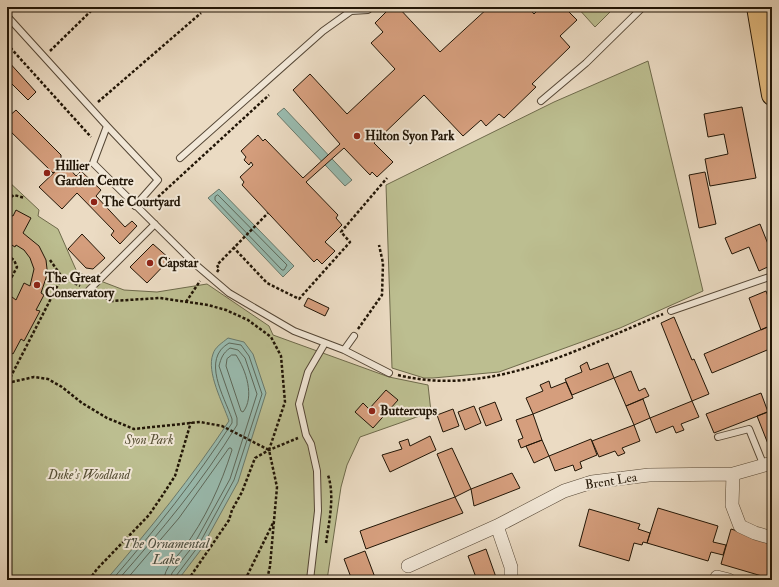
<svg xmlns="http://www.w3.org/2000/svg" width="779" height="587" font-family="'IM FELL Double Pica',serif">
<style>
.green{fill:#bcbe90;stroke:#6e6a4b}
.water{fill:#99bbaf;stroke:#69796b}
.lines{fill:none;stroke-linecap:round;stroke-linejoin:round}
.shore{stroke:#5d685a;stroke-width:1}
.building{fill:#d59e7d;stroke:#211506}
.lane-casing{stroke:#544635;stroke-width:8}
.street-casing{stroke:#544635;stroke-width:14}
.primary-casing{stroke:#211506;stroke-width:22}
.path{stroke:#211506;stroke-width:2.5;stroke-dasharray:3 2;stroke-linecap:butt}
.lane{stroke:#f2e8d8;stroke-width:6}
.street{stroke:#f2e8d8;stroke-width:13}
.primary{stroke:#e6be82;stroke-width:20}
.poi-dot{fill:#8f2418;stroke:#f2e8d8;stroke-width:1.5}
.labels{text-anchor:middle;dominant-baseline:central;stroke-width:4;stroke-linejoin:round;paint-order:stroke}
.poi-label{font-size:13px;font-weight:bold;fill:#211506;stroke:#f2e8d8;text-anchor:start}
.park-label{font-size:13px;font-style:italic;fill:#575036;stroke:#f2e8d8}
.street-label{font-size:13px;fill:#211506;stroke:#f2e8d8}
.water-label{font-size:14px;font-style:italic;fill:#4b4f41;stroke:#f2e8d8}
</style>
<rect width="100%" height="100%" fill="#ebdbc3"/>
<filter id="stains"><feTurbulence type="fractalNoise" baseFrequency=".005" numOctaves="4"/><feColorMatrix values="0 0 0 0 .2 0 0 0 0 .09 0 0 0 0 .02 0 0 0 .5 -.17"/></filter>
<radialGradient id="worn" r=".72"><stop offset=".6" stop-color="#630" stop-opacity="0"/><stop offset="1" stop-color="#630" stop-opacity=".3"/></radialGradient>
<!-- green -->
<path class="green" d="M577 7H615L595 27Z
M648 61 703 291 620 328 499 372 433 378H424L392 368 386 185 554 102Z
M7 180 39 210 38 216 58 229 77 272 124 290 157 292 207 284 269 326 273 335 389 377 428 385 431 412 360 437 347 465 341 487 327 580H7Z"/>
<!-- water -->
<path class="water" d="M284 108 352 180 345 186 277 114Z
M219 189 294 266 283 277 208 198Z
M228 338 244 342 253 354 266 393 238 482 200 551 178 580H106C150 529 192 477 229 421 223 403 206 372 213 354 215 347 222 343 228 338Z"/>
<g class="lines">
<!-- shore -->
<path class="shore" d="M218 195 287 265 284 270H282L215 200V197Z
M232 355H236C246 370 255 397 243 412L241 411 226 366 227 359Z
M112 580C155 530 196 479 232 423V419C224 396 201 359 229 343L241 345 249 356 262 394 234 480 197 548 176 576 175 580
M118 580C161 531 203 481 237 425V418L219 366C221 358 223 353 230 348L238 350 245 358 257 394 230 479 193 546 172 573 170 580
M126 580 179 518 229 448H231L232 450C221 485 205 520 183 549 176 558 164 568 164 580"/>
</g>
<!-- building -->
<path class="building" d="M391 7H398L440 52 489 7H528L534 14 541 7H564L577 20 560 36 570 47 532 84 536 87 504 118 499 114 486 126 481 120 463 136 424 95 374 143 393 162 377 177 372 172 370 175 344 148 306 182 338 215 336 218 342 225 325 242 335 251 322 264 317 259 314 262 242 185 244 182 240 177 253 165 251 162 249 165 244 160 246 157 241 151 258 135 263 141 265 139 303 178 340 144 293 90 310 74 347 114 395 69 371 43 383 32 375 23Z
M7 60 36 92 28 100 7 79Z
M742 107 756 178 710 186 705 159 728 154 724 134 708 137 704 114Z
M16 110 61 155V166L53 173 7 128V118Z
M61 166H67L76 176 81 171 101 190 96 196 125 227 132 221 137 226 120 244 111 235 114 231 77 193 62 209 39 187Z
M705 172 716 224 699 228 689 175Z
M16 210 31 218 23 233 39 246 46 260 47 269 46 278 41 293 44 295 36 310 40 311 24 341 21 339 13 354 10 352 7 357V308L12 297 16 300 24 283 30 286 34 269 30 258 24 250 16 245 15 247 7 242V220L10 215 13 216Z
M760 224 772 254V265L759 271 749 247 732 254 725 238Z
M82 234 105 258 93 269 86 268 68 249Z
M153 244 170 259 147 283 130 267Z
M766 291 772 307V325L761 330 749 298Z
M308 298 329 308 325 316 304 306Z
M674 317 692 360 694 359 709 394 692 401 661 323Z
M772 325V348L712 373 704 354Z
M587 362 590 370 608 363 614 378 572 395 565 379 582 372 580 366Z
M631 371 639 391 645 388 649 396 626 406 614 378Z
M549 381 551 388 566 382 573 398 533 414 526 398 543 391 540 385Z
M386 390 398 400 373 428 355 412 363 403 369 409Z
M761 393 768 412 714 433 706 414Z
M643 399 650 418 634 425 626 406Z
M692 401 699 417 681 424 684 430 676 433 673 426 656 433 650 418Z
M495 402 502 420 486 426 479 408Z
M474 406 481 423 465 430 458 412Z
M453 409 459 426 443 432 437 415Z
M772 410V454L757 416Z
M533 414 542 440 521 448 518 440 523 438 516 420Z
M634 425 640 441 622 448 625 453 618 456 615 451 599 457 592 441Z
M430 436 436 450 390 472 382 455 402 449 399 442 408 439 410 446Z
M591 439 597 455 580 462 582 468 575 471 573 465 555 471 549 456Z
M542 440 549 456 534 463 526 446Z
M452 448 471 489 455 497 437 454Z
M772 471V490L769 472Z
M512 473 520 488 474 506 471 489Z
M455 497 463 513 366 549 360 531Z
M658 508 718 526 713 542 726 545 723 555 711 552 708 561 647 543Z
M589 509 640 524 638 529 650 533 647 543 643 542 642 545 634 543 629 561 579 546Z
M731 529 772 542V579L721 564Z
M486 549 497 580H477L468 556Z
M365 551 376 580H352L344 559Z"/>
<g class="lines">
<!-- lane casing -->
<g class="lane-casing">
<path id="lane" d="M7 16 107 126 93 163 195 264 229 293 294 331 344 350 389 373
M541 101 586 63 643 7
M107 126 158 180 135 206
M180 158 323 31 351 11 368 10 371 7
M89 290 155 224
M671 311 772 276
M344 350 354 336
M718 437 749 429 764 466
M310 580 318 511 317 471 311 444 306 435 299 404 308 372 325 343"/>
</g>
<!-- street casing -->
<g class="street-casing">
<path id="street" d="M733 474 732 505 740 526 755 533 772 538
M408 566 497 526
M717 577 729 580
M511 580V567L497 526 564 491 592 482 649 475 733 474 772 463"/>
</g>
<!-- primary casing -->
<g class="primary-casing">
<path id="primary" d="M757 7 772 95"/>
</g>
<!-- path -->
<path class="path" d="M7 44 91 137
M50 51 95 7
M98 102 201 13
M158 197 269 95
M7 200 14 195 25 198
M233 247 267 283 299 299 350 242 341 232 387 178
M7 255 14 260 17 267 7 286
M50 260 62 277 80 286
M217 272 219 269 217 265 268 213
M97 294 112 301 160 298 208 305 226 310 248 320 271 337 281 356 285 402 269 450 277 487 270 566 267 580
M186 302 200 281
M358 329 382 295 383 263 379 245
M398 375C490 398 580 348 663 314
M8 382 62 277
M7 383 34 377 48 379 62 387 82 403 107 418 134 429 200 422 222 426 269 450
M326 543C329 522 335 496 328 475
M7 573 8 580
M89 580 97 569 149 515 162 496 175 476 191 422
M188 580 229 520 232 510 242 492 255 458 269 450 298 438
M245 580 274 521"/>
<!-- lane -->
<use href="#lane" class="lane"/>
<!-- street -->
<use href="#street" class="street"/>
<!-- primary -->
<use href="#primary" class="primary"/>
</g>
<!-- markers -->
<g class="poi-dot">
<circle cx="357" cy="136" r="4"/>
<circle cx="47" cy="173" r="4"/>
<circle cx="94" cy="202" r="4"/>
<circle cx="150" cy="263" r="4"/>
<circle cx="37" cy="285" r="4"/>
<circle cx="372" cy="411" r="4"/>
</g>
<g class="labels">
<!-- poi labels -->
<g class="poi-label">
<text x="365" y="136">Hilton Syon Park</text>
<text x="55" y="166">Hillier<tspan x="55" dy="15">Garden Centre</tspan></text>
<text x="102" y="202">The Courtyard</text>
<text x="158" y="263">Capstar</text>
<text x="45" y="278">The Great<tspan x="45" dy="15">Conservatory</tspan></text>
<text x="380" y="411">Buttercups</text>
</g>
<!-- park labels -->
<g class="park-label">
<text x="149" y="440">Syon Park</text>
<text x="89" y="475">Duke's Woodland</text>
</g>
<!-- street labels -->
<g class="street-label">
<text transform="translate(611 481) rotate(-9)">Brent Lea</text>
</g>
<!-- water labels -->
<g class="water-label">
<text x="166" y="543">The Ornamental<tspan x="166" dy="16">Lake</tspan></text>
</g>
</g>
<!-- margin -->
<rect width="779" height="587" fill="none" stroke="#ebdbc3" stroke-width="24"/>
<rect x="8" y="8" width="763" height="571" fill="none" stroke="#211506" stroke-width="2"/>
<rect x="12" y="12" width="755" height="563" fill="none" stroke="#211506"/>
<rect width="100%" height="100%" filter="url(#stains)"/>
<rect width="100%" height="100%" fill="url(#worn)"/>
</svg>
